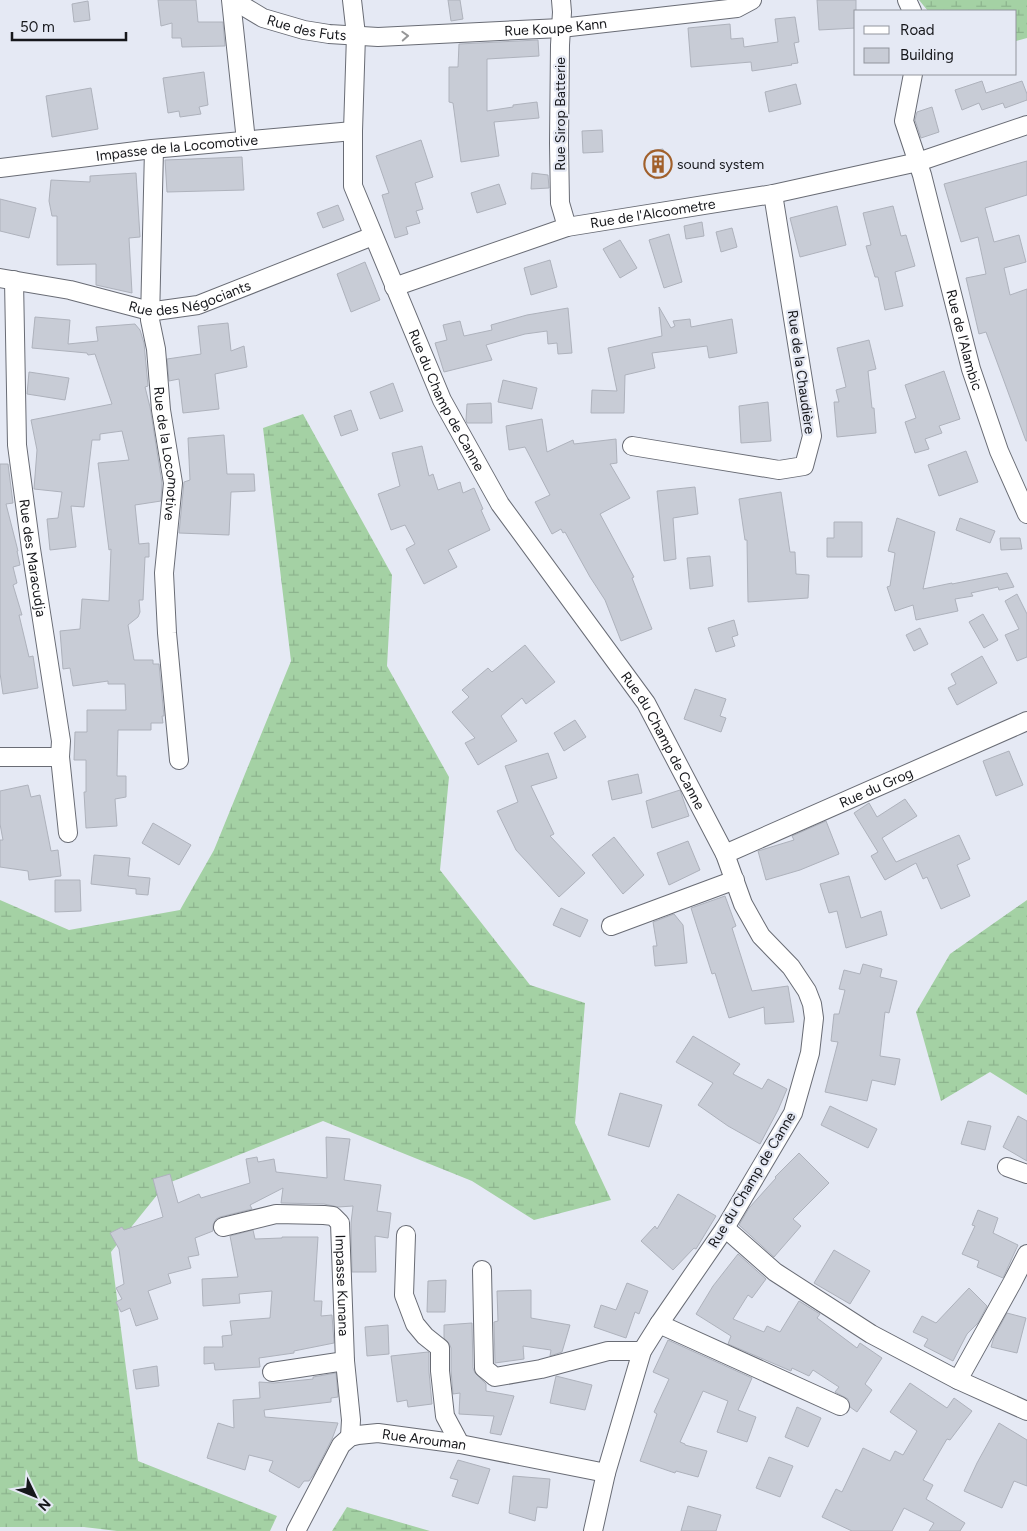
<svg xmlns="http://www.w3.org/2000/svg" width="1027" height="1531" font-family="Figtree,sans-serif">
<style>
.wetland{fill:url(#wetland-marsh)}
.building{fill:#c8ccd6;stroke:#aeb2bc}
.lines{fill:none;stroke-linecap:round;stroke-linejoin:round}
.minor-casing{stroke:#696c75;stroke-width:20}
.minor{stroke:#fff;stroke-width:18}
.oneway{stroke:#969798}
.labels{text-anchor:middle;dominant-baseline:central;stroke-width:4.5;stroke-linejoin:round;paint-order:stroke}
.street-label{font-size:14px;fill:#16171b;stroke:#e5e9f4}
.poi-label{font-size:14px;fill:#16171b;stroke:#e5e9f4;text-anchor:start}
</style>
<defs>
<pattern id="wetland-marsh" width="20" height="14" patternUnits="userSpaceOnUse" patternTransform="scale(1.25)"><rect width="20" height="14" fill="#a4d1a4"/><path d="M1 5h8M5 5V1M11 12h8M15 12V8" fill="none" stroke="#8cb38d"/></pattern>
</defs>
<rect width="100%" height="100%" fill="#e5e9f4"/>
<!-- wetland -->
<path class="wetland" d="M919 0H1027V38L1016 41V11H928Z
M303 414 392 575 387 666 449 777 440 870 530 985 585 1003 575 1123 611 1200 534 1220 472 1181 323 1121 166 1184 111 1252 138 1461 277 1516 270 1531H117L84 1527H0V900L69 930 180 910 214 850 291 661 263 428Z
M1027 900V1095L990 1072 941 1101 916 1012 950 954Z
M347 1507 430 1531H332Z"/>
<!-- building -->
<path class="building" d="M158 0H196L198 22H223L225 46 182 47 181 38H172V23L161 26Z
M448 0H460L463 19 451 21Z
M817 0H856V28L819 30Z
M88 1 90 20 74 22 72 4Z
M795 17 799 42 794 43 798 63 791 64 792 65 752 71 751 62 691 67 688 28 730 24 731 39 743 38 744 47 778 42 775 19Z
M538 40 539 56 487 59V111L513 107V105L537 102 539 118 494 122 499 156 461 162 453 103 449 102V67H458L459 44Z
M204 72 208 105 199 107 201 114 180 117 179 111 168 113 163 78Z
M982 81 986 93 1022 81 1027 94V100L1005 108 1003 103 982 110 979 103 962 110 955 90Z
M796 84 801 104 769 112 765 92Z
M91 88 98 129 52 137 46 96Z
M932 107 939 132 921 138 915 120 917 112Z
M602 130 603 152 583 153 582 131Z
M421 140 433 177 415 183 423 209 416 211 420 223 406 227 408 234 395 238 382 195 389 193 376 156Z
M663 149 667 176 654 179 650 151Z
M242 157 244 190 167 192 165 160Z
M1027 161V195L985 208 994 242 1019 235 1026 262 1004 268 1010 295 1027 289V441H1026L986 332 979 334 966 278 986 274 978 237 961 242 944 184Z
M136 173 140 237 129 238 132 293 96 285V264L57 265V216H52L49 201 51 180 90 182V176Z
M532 173 548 175 549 188 531 189Z
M499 184 506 204 477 213 471 193Z
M0 199 36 208 29 238 0 231Z
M338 205 344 220 323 228 317 213Z
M837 206 846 245 800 257 790 218Z
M893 206 901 236 906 235 915 266 895 272 903 306 885 310 878 277H875L866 246 871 245 863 213Z
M702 222 704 236 686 239 684 226Z
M732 228 737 247 721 252 716 232Z
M669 234 682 282 664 288 649 240Z
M620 240 637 268 620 278 603 249Z
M550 260 557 287 531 295 524 268Z
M365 262 380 300 351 312 337 274Z
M659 307 671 328 675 326 673 321 690 319 691 327 732 319 737 353 709 358 707 346 652 353 655 368 625 375 624 413H591L592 390 617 391 608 348 662 336Z
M568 308 572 353 558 354 557 343 548 344 547 331 525 334 486 345 492 360 444 372 435 343 447 340 443 325 460 321 464 336 492 330 491 325 527 315Z
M35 317 70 320 68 344 98 341 96 327 135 324 140 330 144 343 148 386 145 387 150 407 162 483 161 501 135 505 139 544 149 543V557H145L143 600H139L140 612 138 617 128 625 134 660H153V664H159L164 716H162L163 723H151V730H118L117 776H126V797L115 799 117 826 86 828 84 792H86V760H74L75 732H87V710H126L125 684H108V681L73 686 70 668 63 669 60 631 80 629 82 599 109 601 111 549 109 550 98 463 129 460 122 431 100 434V440H92L84 507 71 506 76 547 50 550 47 519 58 518 62 492 34 489 37 450 31 420 112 404 95 354 88 355 87 353 32 348Z
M228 323 231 351 244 346 247 367 215 374 219 409 183 413 179 379 169 381 167 359 201 354 198 326Z
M869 340 876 369 868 371 872 408H874L876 433 837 437 834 402H839L836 390 846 387 837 348Z
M944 371 960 419 939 426 942 433 925 439 929 449 915 453 905 422 916 418 905 385Z
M29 372 69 378 65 400 27 394Z
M503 380 537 388 532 409 498 402Z
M393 383 403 411 380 419 370 392Z
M768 402 771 441 741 443 739 406Z
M491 403 492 423H467L466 420 467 404Z
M351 410 358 430 341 436 334 416Z
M542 419 547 452 573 440 574 444 616 439 617 463 610 464 630 498 600 514 634 577 632 578 652 629 621 641 605 600 590 577 565 532 563 533 561 529 552 534 535 502 550 495 525 447 509 450 506 426Z
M224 435 227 474H254L255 491 231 492 229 535 179 533 184 482 190 480 188 438Z
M422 446 429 476 433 474 438 490 460 482 463 493 474 488 483 509 481 510 490 530 448 550 457 567 424 584 406 549 415 544 405 525 391 530 378 494 400 486 392 453Z
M966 451 978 482 939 496 928 465Z
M0 464H8L13 503 6 504 18 551H17L20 565 13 567 17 583 13 585 22 615H19L29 657 33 656 38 688 3 694 0 673Z
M695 487 698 514 673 518 676 559 664 561 657 491Z
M781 492 790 552H795L796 574 809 575 808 598 748 602 747 540H745L739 499Z
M897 518 935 532 923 589 952 583V584L1007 573 1014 587 999 590 998 587 971 593 973 596 955 599 958 611 916 620 913 605 895 611 887 587 890 586 895 553 888 551Z
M960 518 995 531 990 543 956 530Z
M834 522H862V557H827V538H834Z
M1000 538H1020L1022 549 1001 550Z
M710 556 713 586 690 589 687 558Z
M1017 594 1027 614V657L1017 661 1005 635 1019 629 1005 601Z
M983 614 998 640 984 648 969 622Z
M734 620 738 635 732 637 735 646 716 652 708 628Z
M920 628 928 644 914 651 906 635Z
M525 645 555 682 526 704 522 698 501 716 517 741 478 765 465 743 475 738 452 712 469 697 462 690 488 668 492 672Z
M982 656 997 683 957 705 948 688 956 684 951 674Z
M695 689 726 699 720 716 726 718 721 732 684 719Z
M575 720 586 737 564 751 554 733Z
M1009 751 1023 785 996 796 983 761Z
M548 753 557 778 531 786 554 834 550 836 585 873 559 897 516 850 497 811 518 802 505 766Z
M638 774 642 793 612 800 608 781Z
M28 785 31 797 40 795 51 851 58 850 61 876 29 880 28 871 0 867V840H3L0 824V791Z
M680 790 689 816 652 828 646 801Z
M905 799 917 816 882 838 896 862 959 835 970 859 957 865 970 896 941 909 927 877 923 879 916 863 885 880 871 856 878 852 854 813 869 803 877 817Z
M826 821 839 854 800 870 766 880 758 851 794 840 792 836Z
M153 823 191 845 179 865 142 843Z
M614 837 644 875 623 894 592 855Z
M688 841 700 870 669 885 657 853Z
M94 855 130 858 128 876 150 878 148 895 136 894V889L91 884Z
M849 876 861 918 881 911 887 935 846 948 837 911 829 913 820 884Z
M55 880H80L81 911 55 912Z
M725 896 736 926 732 928 752 991 788 986 794 1022 765 1024 764 1007 729 1018 715 973 712 974 691 908Z
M561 908 588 920 580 937 553 925Z
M674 914 683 925 687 963 655 966 653 946H657L653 922Z
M863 964 882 969 880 977 897 981 889 1013 885 1012 880 1056 900 1059 895 1085 872 1080 867 1101 825 1092 838 1042 831 1041 834 1014H839L845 990 839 989 844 970 860 974Z
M693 1036 740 1064 733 1074 762 1089 768 1079 787 1089 778 1110 760 1144 728 1126 698 1105 713 1083 676 1062Z
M620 1093 662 1105 649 1147 608 1135Z
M830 1106 877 1129 868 1148 821 1125Z
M1018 1116 1027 1121V1161L1003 1147Z
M968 1121 991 1126 985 1150 961 1144Z
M326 1137 350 1139 344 1180 381 1185 377 1211 391 1213 388 1238 375 1236 376 1272H352L351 1223 353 1206 338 1207 324 1204 281 1203 283 1188 250 1205 252 1209 220 1217 216 1219 213 1225V1231L195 1238 199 1255 188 1257 191 1268 168 1274 171 1283 148 1291 158 1319 136 1326 130 1308 121 1312 116 1302 122 1299 116 1288 124 1284 119 1249 110 1233 122 1227 124 1230 163 1217 153 1179 170 1174 178 1203 199 1194 201 1198 250 1183 246 1159 257 1157 258 1162 274 1159 276 1172 327 1178Z
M799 1153 829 1183 793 1219 801 1226 774 1257 739 1225 749 1208 776 1178 775 1177Z
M678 1194 716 1216 696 1249 694 1248 673 1270 641 1241 655 1226 657 1229Z
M978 1210 998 1218 993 1233 1018 1245 1003 1278 977 1267 979 1261 962 1254 975 1226 972 1225Z
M253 1230 255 1239 282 1238V1237H318L314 1301H322L321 1316 332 1315 334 1343 294 1351V1353L259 1358 260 1367 215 1370 214 1363 204 1364V1347H223L222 1336 232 1335 230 1321 270 1318 272 1291 239 1294 240 1303 203 1306 202 1279 238 1277 230 1236Z
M834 1250 870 1271 850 1304 814 1283Z
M738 1254 766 1279 752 1298 748 1295 733 1319 764 1332 767 1326 780 1332 799 1301 820 1314 817 1318 857 1348 860 1343 882 1358 865 1384 872 1390 857 1412 850 1407 848 1399 835 1392 839 1387 813 1370 809 1376 792 1368 791 1371 728 1344 731 1336 696 1314 713 1286Z
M446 1280 445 1312H427L428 1281Z
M627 1283 648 1291 639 1314 635 1312 626 1338 594 1327 601 1305 616 1310Z
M969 1288 987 1306 978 1323 967 1334 953 1361 924 1346 928 1339 913 1332 922 1316 936 1323Z
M531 1290V1318L570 1325 562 1352 550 1356 551 1350 523 1346 524 1359 495 1363 494 1322 498 1321 497 1291Z
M1007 1313 1026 1318 1017 1353 991 1347 994 1337Z
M472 1323 473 1368 475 1373 486 1384V1391L514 1396 501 1435 490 1433 494 1416 459 1414 460 1393 453 1394 451 1370V1348L449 1343 444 1338V1325Z
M388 1325 389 1354 367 1356 365 1327Z
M668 1340 752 1378 738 1410 756 1417 747 1442 717 1432 728 1401 703 1391 680 1442 685 1444V1445L707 1451 698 1477 676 1471 675 1473 640 1461 657 1414 654 1412 669 1379 653 1372Z
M428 1352 429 1353V1372L432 1404 408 1407 407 1400 397 1402 391 1356Z
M157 1366 159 1386 136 1389 133 1370Z
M336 1373 338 1397 331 1398V1402L264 1410 265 1417 338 1423 332 1439 314 1474 309 1481H304L299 1488 269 1471 273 1461 249 1455 245 1470 207 1458 218 1423 234 1428 233 1400 260 1398 259 1382 274 1383 313 1379V1377Z
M556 1376 592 1385 585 1410 550 1403Z
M910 1383 947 1408 954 1398 972 1411 950 1440 947 1439 923 1480 933 1485 926 1499 965 1523 960 1531H929L934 1523 904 1508 892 1531H852L822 1517 836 1489 842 1492 863 1448 890 1461 895 1451 903 1455 917 1431 890 1412Z
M797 1407 821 1418 808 1447 785 1437Z
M999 1423 1027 1440V1486L1014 1481 1002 1508 964 1491 977 1463Z
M769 1457 793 1466 780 1497 756 1488Z
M458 1460 490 1469 478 1504 452 1496 458 1480 450 1478Z
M513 1476 550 1479 547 1508 537 1507 535 1521 509 1513Z
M688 1506 721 1515 716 1531H681Z"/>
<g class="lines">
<!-- minor casing -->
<g class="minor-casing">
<g id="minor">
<path d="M231 0 246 141"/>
<path id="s1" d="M233 0 263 18 304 30 329 34 378 37 561 28 737 8 752 0"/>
<path id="s2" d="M352 0 356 35 353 131V186L442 400 500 504 646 703 725 854 743 904 761 936 791 967 807 991 812 1004 814 1018 810 1053 793 1113 725 1228 659 1324 642 1351 606 1473 593 1531"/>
<path d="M561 0 562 12 560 45 559 143 560 203 567 227"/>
<path d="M907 0 912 11"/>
<path id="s3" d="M913 74 904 121 922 175 971 369 999 451 1027 514"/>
<path id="s4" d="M154 149 150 320 156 349 161 410 173 483 164 573 167 633 179 760"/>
<path id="s5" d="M0 168 152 149 353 131"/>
<path id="s6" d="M0 278 70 290 142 309 155 311 198 305 373 236"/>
<path id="s7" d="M14 280 17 445 31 549 61 741 60 757 68 833"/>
<path id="s8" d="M394 287 567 227 773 194 918 162 1027 125"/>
<path d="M632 446 779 470 804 466 812 436 773 194"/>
<path d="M0 757H60"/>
<path id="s9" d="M725 854 1027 721"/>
<path d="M611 926 735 880"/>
<path d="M1007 1167 1027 1174"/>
<path id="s10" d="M223 1227 276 1214 324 1215 333 1216 340 1223 345 1361 351 1420 350 1437"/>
<path d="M725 1228 775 1272 871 1334 958 1380 1027 1411"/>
<path d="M406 1235 404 1295 415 1324 425 1336 440 1348V1371L445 1416 460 1444"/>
<path d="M482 1270 484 1368 495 1377 541 1369 608 1351H642"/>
<path d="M659 1324 840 1406"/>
<path d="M272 1372 345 1361"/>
<path d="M958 1380 1012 1283 1027 1254"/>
<path id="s11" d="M296 1531 341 1445 350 1437 358 1435 378 1433 460 1444 606 1473"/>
</g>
</g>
<!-- minor -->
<use href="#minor" class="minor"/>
</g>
<!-- one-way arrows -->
<defs><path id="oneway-chevron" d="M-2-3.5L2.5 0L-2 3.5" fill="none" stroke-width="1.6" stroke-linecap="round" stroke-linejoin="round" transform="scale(1.25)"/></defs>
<use class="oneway" href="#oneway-chevron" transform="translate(405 36) rotate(-3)"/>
<!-- icons -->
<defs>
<g id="building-ring" transform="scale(1.4375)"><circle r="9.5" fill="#e5e9f4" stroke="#a1602b" stroke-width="1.5"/><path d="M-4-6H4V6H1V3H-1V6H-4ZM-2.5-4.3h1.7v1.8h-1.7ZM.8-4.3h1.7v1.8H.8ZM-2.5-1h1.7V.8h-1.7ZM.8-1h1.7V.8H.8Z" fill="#a1602b"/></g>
</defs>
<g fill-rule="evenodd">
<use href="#building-ring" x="658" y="164"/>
</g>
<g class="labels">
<!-- street labels -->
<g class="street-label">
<text stroke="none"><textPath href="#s1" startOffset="80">Rue des Futs</textPath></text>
<text stroke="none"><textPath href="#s1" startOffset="330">Rue Koupe Kann</textPath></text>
<text transform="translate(560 114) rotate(-90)">Rue Sirop Batterie</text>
<text stroke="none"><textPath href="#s5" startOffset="178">Impasse de la Locomotive</textPath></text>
<text stroke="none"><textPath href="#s8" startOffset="270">Rue de l'Alcoometre</textPath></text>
<text stroke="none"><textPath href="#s6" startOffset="195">Rue des Négociants</textPath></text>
<text stroke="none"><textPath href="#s3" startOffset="275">Rue de l'Alambic</textPath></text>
<text transform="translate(801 372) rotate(82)">Rue de la Chaudière</text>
<text stroke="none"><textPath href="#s2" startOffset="420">Rue du Champ de Canne</textPath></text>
<text stroke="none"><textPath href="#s4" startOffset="306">Rue de la Locomotive</textPath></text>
<text stroke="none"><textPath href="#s7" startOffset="279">Rue des Maracudja</textPath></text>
<text stroke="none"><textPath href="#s2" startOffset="825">Rue du Champ de Canne</textPath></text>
<text stroke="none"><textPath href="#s9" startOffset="165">Rue du Grog</textPath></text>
<text transform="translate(752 1180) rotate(-59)">Rue du Champ de Canne</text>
<text stroke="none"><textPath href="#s10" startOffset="184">Impasse Kunana</textPath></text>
<text stroke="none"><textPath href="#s11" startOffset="184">Rue Arouman</textPath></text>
</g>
<!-- poi labels -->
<g class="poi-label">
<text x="677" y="164">sound system</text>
</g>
</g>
<!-- legend -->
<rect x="854" y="10" width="162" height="65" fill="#e5e9f4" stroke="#92959d"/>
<rect x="864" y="26" width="25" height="8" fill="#ffffff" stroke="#92959d"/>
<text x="900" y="35" font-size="15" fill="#16171b">Road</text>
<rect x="864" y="48" width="25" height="15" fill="#c8ccd6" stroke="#92959d"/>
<text x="900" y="60" font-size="15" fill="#16171b">Building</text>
<!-- north arrow -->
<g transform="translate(35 1496) rotate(133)" stroke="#e5e9f4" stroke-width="4" paint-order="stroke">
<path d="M0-4L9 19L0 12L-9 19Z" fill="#16171b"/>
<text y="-8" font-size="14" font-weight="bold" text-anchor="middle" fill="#16171b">N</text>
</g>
<!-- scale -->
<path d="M12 32v8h114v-8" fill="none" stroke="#16171b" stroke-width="2.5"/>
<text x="20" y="32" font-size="15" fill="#16171b" stroke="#e5e9f4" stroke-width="4" paint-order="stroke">50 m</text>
</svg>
